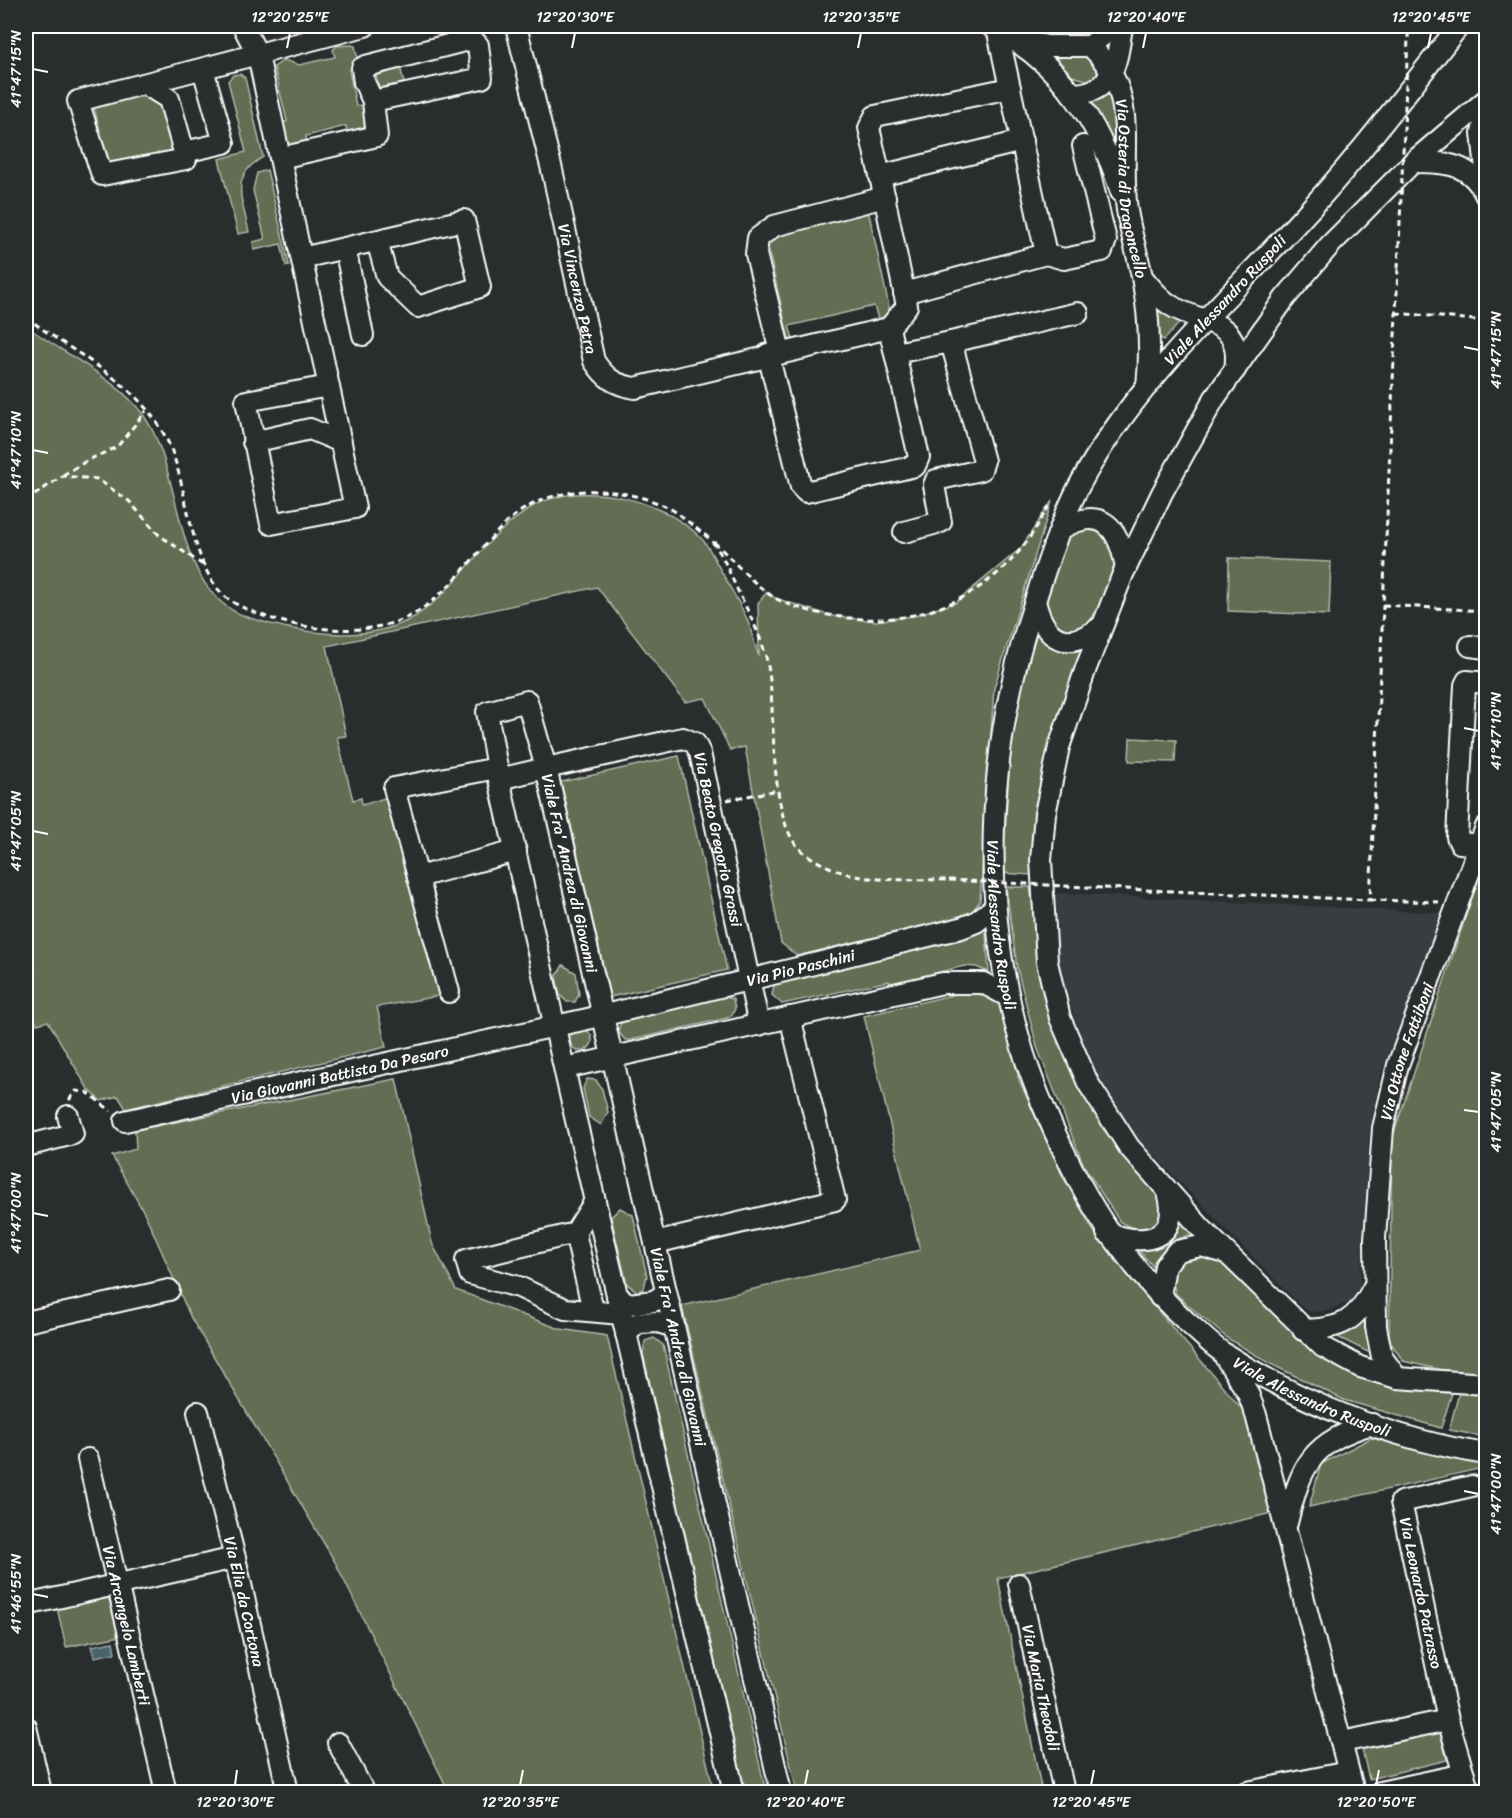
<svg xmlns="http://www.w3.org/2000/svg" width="1512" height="1818" font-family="Sriracha,sans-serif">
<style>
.built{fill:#383d43}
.green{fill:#636d53;stroke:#b1b6a9;stroke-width:1.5}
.water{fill:#48636c;stroke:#91a1a7;stroke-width:1.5}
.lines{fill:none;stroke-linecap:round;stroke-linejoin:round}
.minor-casing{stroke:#fff;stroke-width:24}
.path{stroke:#fff;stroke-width:3;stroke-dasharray:6 4.5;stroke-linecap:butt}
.minor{stroke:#2a2d2e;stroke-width:20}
.path-bridge{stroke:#fff;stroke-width:3;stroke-dasharray:6 4.5;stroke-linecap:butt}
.ticks{fill:none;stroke:#fff;stroke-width:2}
.labels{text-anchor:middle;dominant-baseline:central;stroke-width:4.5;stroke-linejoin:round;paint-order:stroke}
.street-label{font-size:16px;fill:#fff;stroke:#2a2d2e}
.neatline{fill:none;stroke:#fff;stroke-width:2}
.ticks-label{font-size:15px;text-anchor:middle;fill:#fff}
</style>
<rect width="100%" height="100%" fill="#2a2d2e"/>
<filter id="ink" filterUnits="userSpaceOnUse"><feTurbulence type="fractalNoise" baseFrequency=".0167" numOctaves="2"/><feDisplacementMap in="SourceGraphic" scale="12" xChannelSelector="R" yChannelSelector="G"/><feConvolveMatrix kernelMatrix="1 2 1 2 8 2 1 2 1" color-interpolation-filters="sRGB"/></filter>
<g filter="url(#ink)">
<!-- built -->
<path class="built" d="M1056 893 1443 913 1380 1077 1369 1133 1360 1285 1350 1302 1326 1311 1310 1312 1299 1304 1131 1132 1085 1055 1059 965Z"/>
<!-- green -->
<path class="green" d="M1023 26H1093C1065 43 1051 41 1023 26Z
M351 45 355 46 358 60 356 68 349 70 356 106 367 104C370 123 367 130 348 136L346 126 306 136 307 145 290 147 284 143 278 125 287 121 274 67 284 60 299 65 335 57 333 50 337 46Z
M1053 54 1092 56 1101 73 1093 82 1072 76Z
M399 61 404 83 379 88 374 67Z
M240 74 245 78 263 157C229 177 242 198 249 232L238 234 219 159 246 152 228 81 233 75Z
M138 89 164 104 177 144 174 155 111 165 107 160 94 107Z
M1111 92 1117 141 1110 139 1092 102 1093 98Z
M267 170 289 265 286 266 281 244 254 250 253 242 265 239 253 190 257 173Z
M868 209 891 316 878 319 874 306 789 326 793 339 789 340 766 239 769 235Z
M1154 301 1183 319 1164 340 1158 337Z
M26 326C60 351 111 376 138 408 187 465 167 589 247 617 295 633 362 644 409 620 450 598 474 551 510 523 518 517 527 510 535 505 585 480 661 499 700 537 708 544 713 557 719 567 728 584 738 600 746 617 752 630 754 644 759 656L758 603 767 592 775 598 831 616 876 621 912 616 955 603 1021 548 1052 501 994 688 980 901 972 912 947 920 797 956 781 943 745 747 730 750 705 698 685 702 597 587 327 646 346 736 337 737 353 800 361 798 362 805 388 797 439 996 377 1007 386 1047 126 1109 118 1096 101 1101 88 1089 48 1021 37 1024 26 1000V976L35 970 26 949Z
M1102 524C1106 533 1117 548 1116 558 1116 571 1096 617 1086 624 1061 642 1042 612 1045 590L1070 531Z
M1229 558 1331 562 1329 615 1228 611Z
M1035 622 1083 643 1035 805 1031 875 1002 873 1012 727Z
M1130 738 1176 740 1175 762 1129 761Z
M679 756 727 970 610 997 561 782Z
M1486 855V1372H1451L1403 1361 1389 1340 1392 1139Z
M1006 887H1030L1046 992 1065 1048 1103 1129 1160 1191C1164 1204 1164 1217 1154 1228L1134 1229 1120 1222 1084 1166 1037 1047 1017 968Z
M985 922 989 972 976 967 964 966 891 984 889 981 782 1004 772 995 774 985 779 982 872 960V957Z
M563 965 576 973 579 994 575 1002H567L560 995 556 977Z
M973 990 1001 1002 1019 1080 1063 1177 1093 1230 1130 1278 1244 1411 1272 1513 998 1578 1042 1792H797L682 1306 920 1250 864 1016Z
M722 996 733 999 735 1009 732 1015 727 1018 631 1040H625L618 1031 622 1020Z
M570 1040a11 11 0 1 1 22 0a11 11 0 1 1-22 0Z
M396 1079 432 1243 456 1290 560 1329 607 1336 714 1792H449L335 1562 191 1318 146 1216 112 1156 136 1149 135 1130Z
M587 1079 596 1080 602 1089 608 1112 601 1125 589 1117 583 1088Z
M620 1208 633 1215 647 1276 644 1288 638 1292 627 1284 611 1217Z
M1177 1209 1197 1233C1175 1238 1161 1247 1156 1270L1135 1246Z
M1182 1253 1216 1254 1367 1374 1438 1392 1452 1393 1441 1428 1344 1400 1271 1364 1227 1338 1188 1305 1176 1294 1171 1277Z
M1367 1310 1372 1354 1334 1335Z
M654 1338 663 1345 766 1792H745L643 1354 645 1341Z
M1486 1392V1437L1449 1430 1459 1393Z
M1371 1438 1486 1465V1489L1478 1469 1309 1507 1321 1464Z
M111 1591 120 1636 66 1647 56 1603Z
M1439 1727 1447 1760 1369 1779 1361 1745Z"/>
<!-- water -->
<path class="water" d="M113 1642 115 1653 95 1657 92 1646Z"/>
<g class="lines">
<!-- minor casing -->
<g class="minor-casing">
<g id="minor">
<path d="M243 26 258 55 351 490 355 508 271 524 246 401 329 386"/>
<path id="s1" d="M516 26 552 170 594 361C605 378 615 385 635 388L889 328 907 306 880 176 1022 141"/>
<path d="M991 26C1061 64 1097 117 1121 192"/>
<path id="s2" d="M1459 26C1408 90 1358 158 1302 218 1224 303 1134 383 1079 486 1061 521 1048 560 1036 598 988 739 978 897 1020 1041 1032 1085 1052 1128 1072 1168 1102 1228 1138 1277 1187 1322 1199 1332 1210 1344 1222 1352 1300 1403 1395 1440 1486 1454"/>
<path d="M1022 41 1047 46H1090L1114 26"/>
<path id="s3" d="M1090 46C1142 94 1118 150 1127 210 1130 232 1138 255 1142 277 1149 313 1151 350 1147 386"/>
<path d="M145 84 169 99 186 159 102 175 78 101 365 26"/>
<path d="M1072 94C1115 94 1117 60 1122 26"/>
<path d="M1486 100 1413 162 1330 245 1285 298 1214 399 1162 493 1123 574 1086 668 1059 747 1045 814 1041 860 1047 962 1060 1018 1088 1083 1129 1147 1201 1228 1323 1347 1360 1367 1397 1378 1486 1384"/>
<path d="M1486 113 1482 133 1486 170"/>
<path d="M184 152 224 143 203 69"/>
<path d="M280 158 377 136 373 101 482 78 478 45 472 39 366 66 362 68 364 82 373 101"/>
<path d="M1413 162C1446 162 1471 163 1486 196"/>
<path d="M880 176 869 128 875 116 1010 88"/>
<path d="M345 248 363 335"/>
<path d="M1046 254 1064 259 1102 251 1106 240 1083 146"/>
<path d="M302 258 464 220 480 287 418 307 387 277 377 241"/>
<path d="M1143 278C1151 288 1159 298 1170 305 1203 326 1243 317 1235 370"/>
<path d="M904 293 1046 254 997 28"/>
<path d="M951 342 1078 313"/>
<path d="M780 352 756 254 758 238 774 226 885 197"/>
<path d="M895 353 951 342 984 461 981 470 936 480 934 485 941 522 904 532"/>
<path d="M768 354 801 487 806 492 915 466 919 457 889 328"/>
<path d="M253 442 310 429 341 442"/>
<path d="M1061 529C1102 505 1119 527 1126 568"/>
<path d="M1035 601C1045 642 1067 652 1102 626"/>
<path d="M1470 646 1486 648"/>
<path id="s4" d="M499 779 546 768 781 1792"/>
<path d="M1481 845 1460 843 1457 837 1465 685 1467 681 1486 683"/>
<path d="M418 877 516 851"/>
<path d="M449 992 394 788 497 768"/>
<path d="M565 1068 943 983H983L1009 997"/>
<path id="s5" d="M125 1121 601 1016 961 928 976 922 994 908"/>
<path d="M26 1146 73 1134 68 1116"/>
<path d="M595 1201 575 1233 466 1260 470 1274 519 1287 565 1309 621 1314"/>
<path d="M575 1233 593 1310"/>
<path d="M1107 1233C1144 1246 1182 1241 1168 1192"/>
<path d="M655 1243 835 1200 790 1017"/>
<path d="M617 1296 629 1304 654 1301 666 1293"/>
<path d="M1160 1297 1165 1266 1177 1251 1201 1246 1222 1252"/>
<path d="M26 1322 169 1290"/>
<path d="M1303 1330C1341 1329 1356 1322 1373 1288"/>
<path d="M626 1334 638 1323 658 1322 674 1327"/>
<path d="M1225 1357 1248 1393 1256 1415 1354 1792"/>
<path id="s6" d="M1397 1378 1382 1357 1376 1327 1375 1239 1383 1128 1398 1065 1486 827"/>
<path id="s7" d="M198 1412 235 1558 288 1792"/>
<path id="s8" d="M88 1459 166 1792"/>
<path d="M1287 1523C1301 1465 1311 1442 1372 1424"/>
<path id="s9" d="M1019 1584 1064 1792"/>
<path d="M26 1605 235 1558"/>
<path d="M26 1727 41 1792"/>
<path d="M1342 1742 1448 1720"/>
<path d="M338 1743 364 1792"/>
<path id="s10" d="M734 1792 574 1112 499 779 487 712 527 701 546 768 683 738 695 743 700 753 759 1025"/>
<path d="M1247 1792 1348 1772"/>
<path d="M1380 1792 1464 1774"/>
<path d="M1469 1792 1448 1720 1401 1502 1472 1486"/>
</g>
</g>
<!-- path -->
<path class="path" d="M1408 38 1409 26
M1396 313 1486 321
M26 317C75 355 138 381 167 440 190 485 188 579 236 604 283 629 363 641 412 615 448 595 473 555 502 527 544 483 612 483 665 506 679 512 692 526 705 535 722 548 730 576 740 595 752 619 766 646 769 673 776 717 768 821 801 850 814 861 833 870 851 875 881 882 917 879 949 880
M63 475 88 460 117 447 146 411
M26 501 62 476 97 479 129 501 159 535 203 565
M714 542C730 557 757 588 775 598 794 609 829 616 850 618 917 625 978 601 1021 549 1032 536 1040 520 1049 506
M1383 605 1486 611
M727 800 778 790
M1104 888 1370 900 1398 268
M1370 900 1440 902
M1477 904H1486
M69 1100 76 1091 87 1092 111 1111"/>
<!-- minor -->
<use href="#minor" class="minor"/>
<!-- path-bridge -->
<path class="path-bridge" d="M1398 268 1408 38
M949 880 1104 888"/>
</g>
</g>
<!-- ticks -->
<path class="ticks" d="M287 48 290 33M572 48 575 33M858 48 861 33M1143 48 1146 33M1428 48 1431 33M33 69 48 72M1464 347 1479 350M33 450 48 453M1464 728 1479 731M33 831 48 834M1464 1110 1479 1112M33 1213 48 1216M1464 1491 1479 1494M33 1594 48 1597M235 1785 237 1770M520 1785 523 1770M805 1785 808 1770M1091 1785 1094 1770M1376 1785 1379 1770"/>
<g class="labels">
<!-- street labels -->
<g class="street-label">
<text stroke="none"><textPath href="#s3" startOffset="153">Via Osteria di Dragoncello</textPath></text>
<text stroke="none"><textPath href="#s1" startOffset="270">Via Vincenzo Petra</textPath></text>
<text transform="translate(1225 300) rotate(-47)">Viale Alessandro Ruspoli</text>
<text stroke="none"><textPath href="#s10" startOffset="1472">Via Beato Gregorio Grassi</textPath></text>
<text stroke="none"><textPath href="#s4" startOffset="156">Viale Fra' Andrea di Giovanni</textPath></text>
<text stroke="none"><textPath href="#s2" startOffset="1050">Viale Alessandro Ruspoli</textPath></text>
<text stroke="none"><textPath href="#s5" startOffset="693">Via Pio Paschini</textPath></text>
<text stroke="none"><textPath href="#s6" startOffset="336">Via Ottone Fattiboni</textPath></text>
<text stroke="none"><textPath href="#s5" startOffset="220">Via Giovanni Battista Da Pesaro</textPath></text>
<text stroke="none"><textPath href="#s4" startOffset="642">Viale Fra' Andrea di Giovanni</textPath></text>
<text stroke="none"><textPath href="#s2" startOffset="1646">Viale Alessandro Ruspoli</textPath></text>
<text transform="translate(1421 1593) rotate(78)">Via Leonardo Patrasso</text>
<text stroke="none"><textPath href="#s7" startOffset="195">Via Elia da Cortona</textPath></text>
<text stroke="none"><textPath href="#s8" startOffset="171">Via Arcangelo Lamberti</textPath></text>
<text stroke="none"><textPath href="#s9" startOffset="106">Via Maria Theodoli</textPath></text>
</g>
</g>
<!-- margin -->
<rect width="1512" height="1818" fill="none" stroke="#2a2d2e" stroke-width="66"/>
<rect x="33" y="33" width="1446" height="1752" class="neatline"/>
<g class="ticks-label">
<text x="290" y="22">12°20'25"E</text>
<text x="575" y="22">12°20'30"E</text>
<text x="861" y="22">12°20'35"E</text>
<text x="1146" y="22">12°20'40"E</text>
<text x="1431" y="22">12°20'45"E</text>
<text transform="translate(16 69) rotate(-90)" y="5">41°47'15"N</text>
<text transform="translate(1496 350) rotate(-90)" y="5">41°47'15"N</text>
<text transform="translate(16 450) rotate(-90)" y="5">41°47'10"N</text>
<text transform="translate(1496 731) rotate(-90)" y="5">41°47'10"N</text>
<text transform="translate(16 831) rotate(-90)" y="5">41°47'05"N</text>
<text transform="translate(1496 1112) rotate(-90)" y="5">41°47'05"N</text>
<text transform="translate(16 1213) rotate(-90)" y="5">41°47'00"N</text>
<text transform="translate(1496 1494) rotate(-90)" y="5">41°47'00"N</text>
<text transform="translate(16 1594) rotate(-90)" y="5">41°46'55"N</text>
<text x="235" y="1807">12°20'30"E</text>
<text x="520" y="1807">12°20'35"E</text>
<text x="805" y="1807">12°20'40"E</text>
<text x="1091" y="1807">12°20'45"E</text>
<text x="1376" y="1807">12°20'50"E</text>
</g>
</svg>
